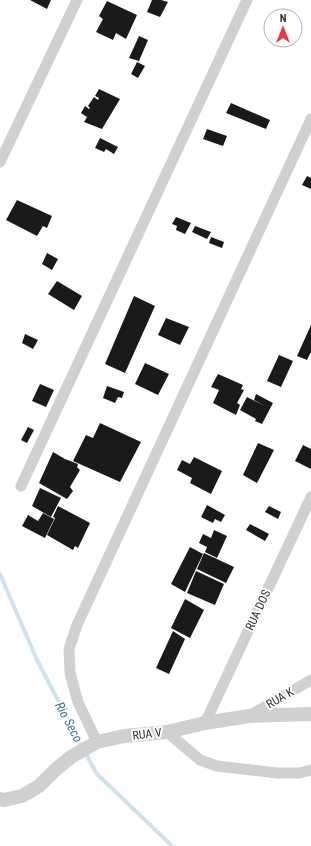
<svg xmlns="http://www.w3.org/2000/svg" width="311" height="846" font-family="'Roboto Condensed',sans-serif">
<style>
.lines{fill:none;stroke-linecap:round;stroke-linejoin:round}
.stream{stroke:#cfe2ee;stroke-width:4}
.building{fill:#1a1a1a}
.minor{stroke:#d0d0d0;stroke-width:11}
.tertiary{stroke:#d0d0d0;stroke-width:14}
.labels{text-anchor:middle;dominant-baseline:central;stroke-width:4;stroke-linejoin:round;paint-order:stroke}
.street-label{font-size:12px;fill:#333;stroke:#fff}
.water-label{font-size:13px;font-style:italic;fill:#3f7597;stroke:#fff}
</style>
<rect width="100%" height="100%" fill="#fff"/>
<g class="lines">
<!-- stream -->
<path class="stream" d="M0 574 37 660 96 773 172 846"/>
</g>
<!-- building -->
<path class="building" d="M30 0H51L47 9Z
M152 0H161L168 2 160 17 147 12Z
M107 1 137 15 126 39 116 33 113 40 96 32 103 19 99 16Z
M139 36 148 40 139 61 129 58Z
M137 62 145 66 138 78 131 74Z
M99 89 120 99 102 129 84 122 87 117 81 113 85 106 89 109 90 108 88 106 94 97 98 100 99 98 95 96Z
M231 103 270 120 266 129 226 113Z
M207 129 227 136 223 146 203 139Z
M100 138 118 147 114 154 106 149 104 152 95 148Z
M307 176 311 178V189L302 185Z
M17 200 52 216 47 228 43 226 37 236 6 220Z
M176 217 191 223 185 234 176 230 177 226 172 224Z
M195 226 211 232 207 239 192 232Z
M211 237 224 242 222 248 209 243Z
M47 253 58 259 52 270 42 264Z
M57 281 82 296 74 310 48 294Z
M134 296 155 306 125 373 105 364Z
M166 318 189 327 180 345 158 335Z
M311 325V352L307 360 297 356Z
M25 334 38 340 33 349 22 343Z
M279 355 293 361 281 387 267 381Z
M145 363 169 374 158 395 135 384Z
M218 374 243 385 241 389 244 390 237 403 240 405 236 415 213 403 219 390 211 387Z
M40 384 54 390 46 407 32 401Z
M107 386 124 392 122 398 118 397 115 403 103 398Z
M256 394 273 403 262 424 255 421 256 419 240 410 247 397 265 406 254 400Z
M100 423 141 442 120 482 73 461 86 435 93 438Z
M28 427 34 430 27 443 21 440Z
M258 443 274 450 257 483 243 475Z
M303 445 311 449V469L295 461Z
M53 452 65 459 78 464 77 467 80 470 70 487 73 491 67 499 39 483Z
M194 457 222 471 211 494 190 483 192 478 177 470 182 460 190 464Z
M40 488 61 498 51 517 32 506Z
M207 505 225 515 221 522 215 519 213 523 201 517Z
M58 506 90 523 78 548 75 546 73 550 47 535 55 518 53 517Z
M269 506 281 512 278 519 265 512Z
M43 513 54 519 45 538 22 526 28 515 38 521Z
M250 524 269 534 265 541 246 530Z
M214 530 227 536 217 558 205 552 207 547 199 543 203 534 211 538Z
M190 547 203 554 185 592 171 584Z
M204 553 234 567 226 583 197 569Z
M196 571 224 584 215 605 187 593Z
M185 599 204 610 190 638 171 628Z
M173 631 185 639 169 674 156 668Z"/>
<g class="lines">
<!-- minor -->
<path class="minor" d="M0 162 77 0
M21 486 247 0
M249 716 311 680
M205 723 311 497
M167 732 200 760 217 766 277 773H300L311 770
M97 742 78 702 70 673 69 649 77 625 311 119"/>
<!-- tertiary -->
<path class="tertiary" d="M0 799 4 800 22 796 39 786 55 770 71 757 97 742 124 736 167 732 205 723 249 716 311 714"/>
</g>
<g class="labels">
<!-- street labels -->
<g class="street-label">
<text transform="translate(258 610) rotate(-65)">RUA DOS</text>
<text transform="translate(280 698) rotate(-30)">RUA K</text>
<text transform="translate(147 734) rotate(-7)">RUA V</text>
</g>
<!-- water labels -->
<g class="water-label">
<text transform="translate(69 722) rotate(62)">Rio Seco</text>
</g>
</g>
<!-- north arrow -->
<g transform="translate(283 28)"><circle r="19" fill="#ffffff" stroke="#adadad"/>
<path d="M0-3L7 15L0 10L-7 15Z" fill="#e63946"/>
<text y="-6" font-size="11" font-weight="bold" text-anchor="middle" fill="#333333">N</text>
</g>
</svg>
